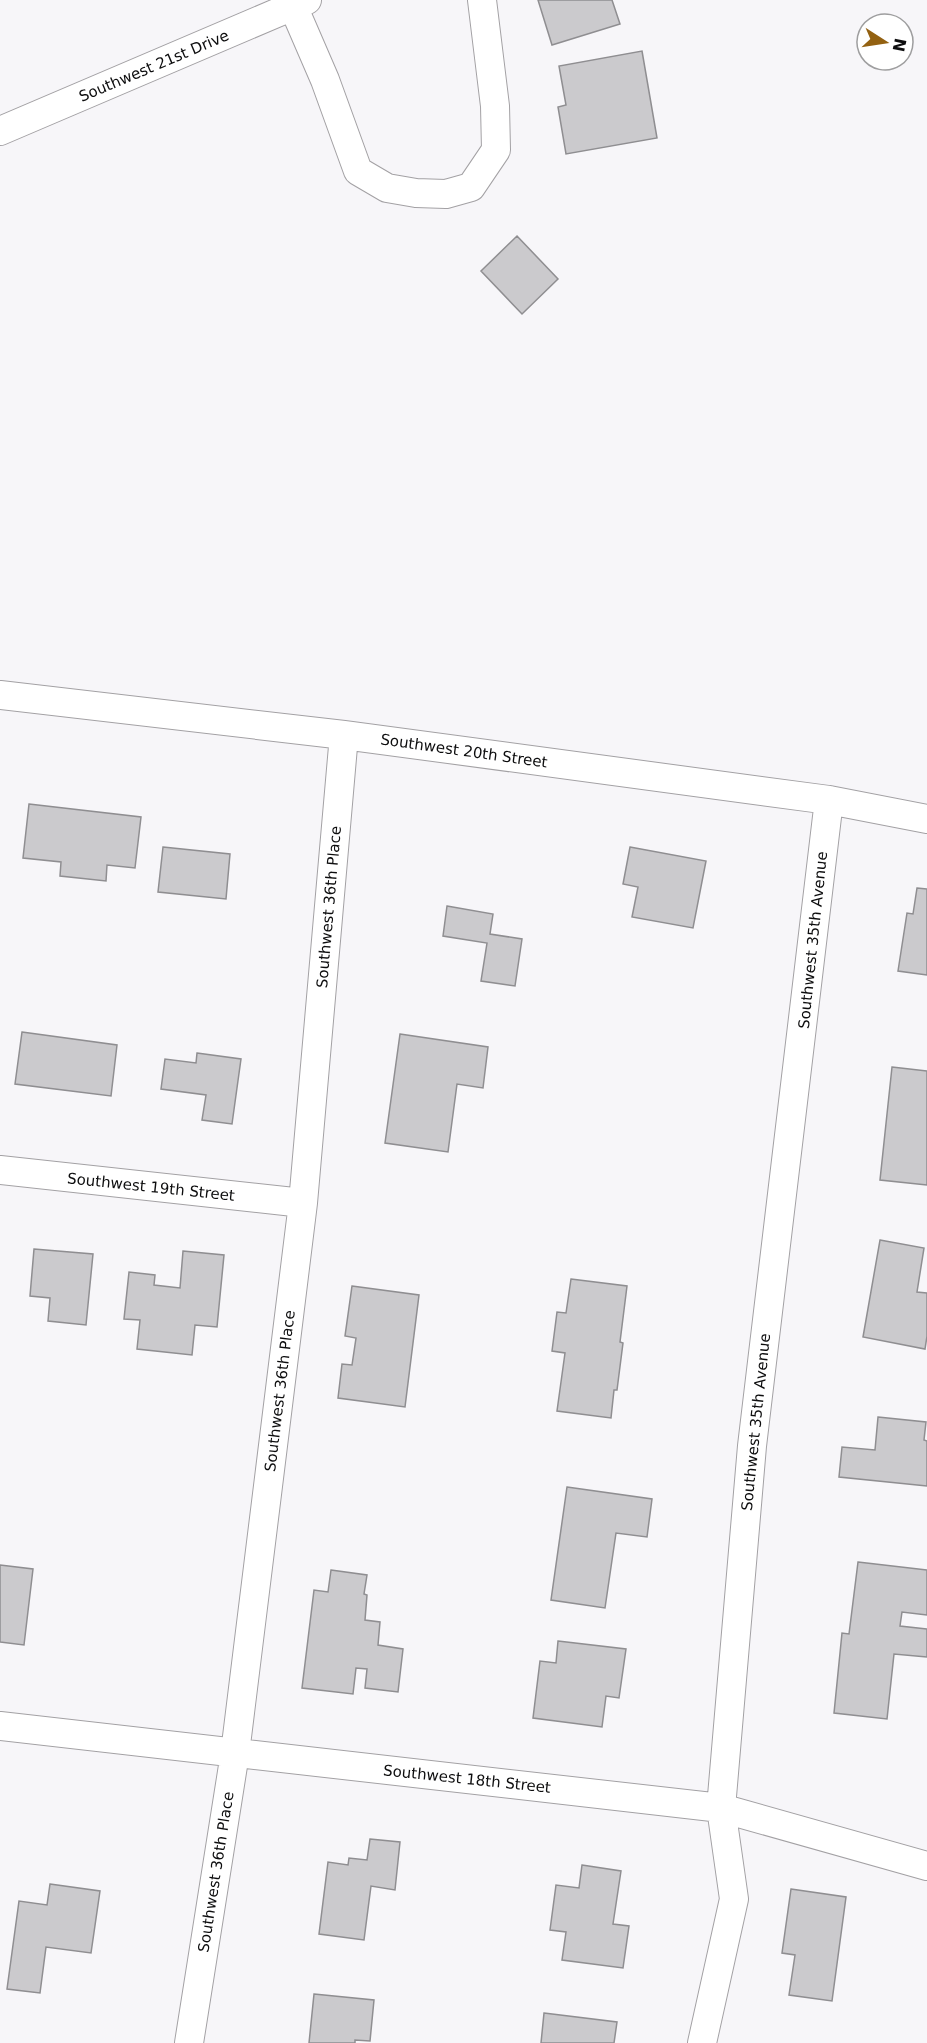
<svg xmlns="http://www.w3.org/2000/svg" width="927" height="2043" font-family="'DejaVu Sans',sans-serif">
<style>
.building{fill:#cbcacd;stroke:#8f8e91;stroke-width:1.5}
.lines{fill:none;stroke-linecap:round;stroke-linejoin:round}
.street-casing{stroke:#a3a1a4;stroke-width:30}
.street{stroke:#fff;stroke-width:28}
.labels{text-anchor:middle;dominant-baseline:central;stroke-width:5;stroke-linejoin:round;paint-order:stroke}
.street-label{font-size:15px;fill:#0d0d0e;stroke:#fff}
</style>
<rect width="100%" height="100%" fill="#f7f6f9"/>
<!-- building -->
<path class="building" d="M538 0H612L620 24 552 45Z
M642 51 657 138 566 154 558 107 566 105 559 66Z
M517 236 558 279 522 314 481 271Z
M29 804 141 817 135 868 107 865 106 881 60 876 61 862 23 858Z
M163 847 230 854 226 899 158 892Z
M630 847 706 861 693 928 632 917 638 887 623 884Z
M917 888 927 889V975L898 971 907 913 913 914Z
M447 906 493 914 490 934 522 939 515 986 481 981 487 943 443 936Z
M22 1032 117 1045 111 1096 15 1084Z
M400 1034 488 1047 483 1088 457 1084 448 1152 385 1143Z
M197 1053 241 1059 232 1124 202 1120 206 1095 161 1089 165 1059 196 1063Z
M892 1067 927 1071V1185L880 1180Z
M880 1240 924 1248 917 1292 927 1293V1336L925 1349 863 1337Z
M34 1249 93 1254 86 1325 48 1321 50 1298 30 1296Z
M183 1251 224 1255 217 1327 195 1325 192 1355 137 1349 140 1320 124 1319 129 1272 155 1275 154 1285 180 1288Z
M571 1279 627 1286 620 1342 623 1343 617 1390H614L611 1418 557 1411 565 1353 552 1351 557 1312 566 1313Z
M352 1286 419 1295 405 1407 338 1398 342 1364 352 1365 356 1338 345 1336Z
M878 1417 926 1422 924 1440 927 1441V1486L839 1477 842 1447 875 1450Z
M567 1487 652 1499 647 1537 616 1533 605 1608 551 1600Z
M858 1562 927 1570V1615L902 1612 900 1626 927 1629V1657L894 1654 887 1719 834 1713 842 1633 849 1634Z
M0 1565 33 1569 24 1645 0 1642Z
M331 1570 367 1575 364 1594 367 1595 365 1620 380 1622 378 1645 403 1649 398 1692 365 1688 367 1669 356 1668 353 1694 302 1688 314 1590 328 1592Z
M558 1641 626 1649 619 1698 606 1696 602 1727 533 1718 540 1661 556 1663Z
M370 1839 400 1842 395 1890 371 1886 364 1940 319 1934 328 1862 348 1865 349 1858 367 1860Z
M582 1865 621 1871 613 1924 629 1926 623 1968 562 1960 566 1932 550 1930 556 1885 579 1888Z
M50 1884 100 1891 91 1953 46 1947 40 1993 7 1989 19 1901 47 1905Z
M791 1889 846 1897 832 2001 789 1995 795 1955 782 1953Z
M314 1994 374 2000 370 2041 355 2040V2043H309Z
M544 2013 617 2022 614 2043H541Z"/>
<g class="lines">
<!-- street casing -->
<g class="street-casing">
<path id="street" d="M293 6 325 80 358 171 387 188 416 193 446 194 471 187 496 150 495 106 482 0
M0 131 307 0
M0 695 344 735 829 800 927 819
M0 1170 303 1203
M0 1726 721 1808 927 1866
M189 2043 235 1753 303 1203 344 735
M702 2043 734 1899 721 1808 752 1446 829 800"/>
</g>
<!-- street -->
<use href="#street" class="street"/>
</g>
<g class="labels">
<!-- street labels -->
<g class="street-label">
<text transform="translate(154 66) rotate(-23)">Southwest 21st Drive</text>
<text transform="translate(464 751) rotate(8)">Southwest 20th Street</text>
<text transform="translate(329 907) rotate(-85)">Southwest 36th Place</text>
<text transform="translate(813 940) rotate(-84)">Southwest 35th Avenue</text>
<text transform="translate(151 1187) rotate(6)">Southwest 19th Street</text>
<text transform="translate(280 1391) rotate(-83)">Southwest 36th Place</text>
<text transform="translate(756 1422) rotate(-84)">Southwest 35th Avenue</text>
<text transform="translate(467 1779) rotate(6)">Southwest 18th Street</text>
<text transform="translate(216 1872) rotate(-81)">Southwest 36th Place</text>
</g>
</g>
<!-- north arrow -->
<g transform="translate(885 42) rotate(102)"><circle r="28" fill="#ffffff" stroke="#9e9e9f" stroke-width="1.5"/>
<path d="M0-4.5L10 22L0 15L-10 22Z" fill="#936111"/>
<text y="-9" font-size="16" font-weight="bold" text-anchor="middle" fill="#0d0d0e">N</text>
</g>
</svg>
